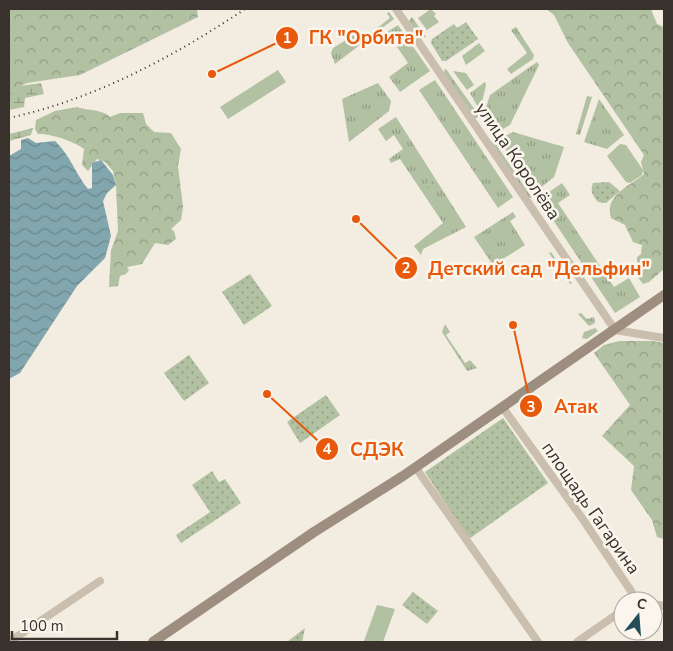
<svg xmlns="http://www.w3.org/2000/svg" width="673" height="651" font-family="'Nunito Sans',sans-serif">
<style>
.grass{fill:url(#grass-tufts)}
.forest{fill:url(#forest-crowns)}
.wetland{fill:url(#wetland-marsh)}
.park{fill:url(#park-dots)}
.garden{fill:#b2c1a2}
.water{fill:url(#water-waves)}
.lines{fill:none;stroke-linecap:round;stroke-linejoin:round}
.street{stroke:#cabeae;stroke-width:8}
.secondary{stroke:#9d8e7f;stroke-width:10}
.rail{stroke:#39322c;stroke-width:2;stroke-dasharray:1 4;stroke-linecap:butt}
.labels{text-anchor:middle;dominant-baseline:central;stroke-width:5;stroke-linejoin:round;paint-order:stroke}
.street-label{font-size:18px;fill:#39322c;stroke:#faf6ee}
.leader{fill:none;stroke:#e8590c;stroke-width:2}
.callout-dot{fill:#e8590c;stroke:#faf6ee;stroke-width:2}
.mark-label{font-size:15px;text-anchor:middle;font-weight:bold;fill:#fff}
.callout-label{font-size:19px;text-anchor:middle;font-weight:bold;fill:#e8590c;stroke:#faf6ee;stroke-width:5;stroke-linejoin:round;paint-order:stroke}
</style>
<defs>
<pattern id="grass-tufts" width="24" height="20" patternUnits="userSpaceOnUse" patternTransform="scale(1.25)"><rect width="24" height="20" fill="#b2c1a2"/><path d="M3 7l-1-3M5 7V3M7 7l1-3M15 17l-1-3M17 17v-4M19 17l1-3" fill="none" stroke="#929d84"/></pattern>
<pattern id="forest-crowns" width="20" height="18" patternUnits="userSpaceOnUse" patternTransform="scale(1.25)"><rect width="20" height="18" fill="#b2c1a2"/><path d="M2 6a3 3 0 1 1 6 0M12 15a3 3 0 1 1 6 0" fill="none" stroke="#929d84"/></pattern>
<pattern id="wetland-marsh" width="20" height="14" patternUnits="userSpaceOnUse" patternTransform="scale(1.25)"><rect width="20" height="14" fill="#b2c1a2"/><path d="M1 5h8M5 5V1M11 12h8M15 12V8" fill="none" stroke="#929d84"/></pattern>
<pattern id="park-dots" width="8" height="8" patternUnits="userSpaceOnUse" patternTransform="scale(1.25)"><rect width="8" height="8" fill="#b2c1a2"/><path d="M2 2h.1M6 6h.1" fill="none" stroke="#929d84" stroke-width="1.8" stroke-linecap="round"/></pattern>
<pattern id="water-waves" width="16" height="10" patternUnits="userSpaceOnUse" patternTransform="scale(1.25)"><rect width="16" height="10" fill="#82a6ad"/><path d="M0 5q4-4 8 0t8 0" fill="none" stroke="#6b888d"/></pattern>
</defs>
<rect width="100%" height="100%" fill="#f2ece1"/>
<!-- grass -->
<path class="grass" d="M431 9 436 14 434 16 439 22 427 30 418 18Z
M389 12 394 19 335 64 331 53 333 48 354 35 359 42 390 18 387 13Z
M412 17 426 37 420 38 409 21Z
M398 25 430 71 400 92 389 77 408 63 387 32Z
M516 27 534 55 533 59 511 74 507 69 527 53 511 30Z
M479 43 485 51 466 65 462 56Z
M537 62 539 65 510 125 496 133 484 114 490 95Z
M445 69H446L480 117 475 118 444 73Z
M453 71 466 73 474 85 467 90Z
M435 80 513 197 498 208 419 90Z
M485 82 486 85 480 111 470 93Z
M378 83 391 101 389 111 349 142 342 99Z
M587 96 592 97 580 135 576 134Z
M599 99 624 135 607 149 584 142Z
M396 117 466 227 423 249 421 255 414 246 443 223 400 159 391 163 389 159 403 149 394 135 386 141 378 129Z
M513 132 564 147 554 177 534 193 499 139Z
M493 140 532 198H529L491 143Z
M562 183 570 195 558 203 614 287 629 278 640 297 615 313 539 199Z
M513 212 516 217 510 221 525 245 493 265 474 237Z
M551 252 572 283 570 284 549 253Z
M581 313 587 319 594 317 595 323 589 326 578 314Z
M445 324 450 332 446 335 465 363 470 360 477 368 467 371 442 332Z
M595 328 598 331 587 339 582 338 584 332Z"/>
<!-- forest -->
<path class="forest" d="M9 9H197L198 17 80 75 27 83 9 91Z
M546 9H651L657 24 664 27V269L649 282 643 284 637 276V257L641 254 642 245 633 242 625 225 611 218C604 195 630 186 644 174L641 162 644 155 568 43 554 15Z
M77 107C88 111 103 109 110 117L120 113H143L146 124 154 132 171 133 181 149 178 166 183 207 181 220 171 229 174 231 176 239 168 245 155 243 142 264 127 267 129 270 126 274 120 276 118 286 109 287 111 250 118 231 116 185 113 171 105 162 97 159 88 171 82 165 84 149C76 142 50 133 38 134L35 129 36 120 55 111Z
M619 341H653L664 343V539L657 537 652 520 631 490 634 466 602 436 630 405 594 353 604 345Z"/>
<!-- wetland -->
<path class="wetland" d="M41 83 44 94 25 98 24 107 9 110V90L20 86Z
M33 128 31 135 9 141V134Z"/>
<!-- park -->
<path class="park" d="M466 22 478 39 446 61H442L431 43 432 39 454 24 457 28Z
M426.5 184a5.5 5.5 0 1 1 11 0a5.5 5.5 0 1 1-11 0Z
M609 182 620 191 606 203 598 202C592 195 590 191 593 183Z
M250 274 272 306 244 325 222 292Z
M189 355 209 383 184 401 164 373Z
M326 395 340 415 300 443 287 422Z
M503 418 548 483 469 539 425 472Z
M212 471 219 482 225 479 241 503 181 543 176 535 210 512 192 485Z
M413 592 438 611 427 624 402 605Z
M305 628 302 642H287Z"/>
<!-- garden -->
<path class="garden" d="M278 70 286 82 228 119 220 107Z
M620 144 626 145 643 170 642 175 630 183 626 182 607 156Z
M377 605 395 609 383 642 364 641Z"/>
<!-- water -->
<path class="water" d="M28 138 36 143 55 141C70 155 75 173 88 189L92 188V163L101 160 113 175 116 185 107 193 103 201 111 236 105 258 77 286 20 373 9 379V156L21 149V140Z"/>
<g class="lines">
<!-- street -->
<path class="street" d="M396 9 615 330 664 338
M503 408 582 518 637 600
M416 468 538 642
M653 604 664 606
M9 642 100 581
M577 642 623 610"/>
<!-- secondary -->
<path class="secondary" d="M153 642 314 532 403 476 664 295"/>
<!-- rail -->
<path class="rail" d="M9 118C95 99 173 57 245 9"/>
</g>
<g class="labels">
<!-- street labels -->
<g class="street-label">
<text transform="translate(518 161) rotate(56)">улица Королёва</text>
<text transform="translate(591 508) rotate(55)">площадь Гагарина</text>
</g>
</g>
<!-- callouts -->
<path class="leader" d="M212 74L287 38M356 219L406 268M513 325L531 406M267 394L327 449"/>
<g class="callout-dot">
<circle cx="212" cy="74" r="5"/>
<circle cx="356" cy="219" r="5"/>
<circle cx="513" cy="325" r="5"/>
<circle cx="267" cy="394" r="5"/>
<circle cx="287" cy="38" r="12"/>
<circle cx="406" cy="268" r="12"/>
<circle cx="531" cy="406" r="12"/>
<circle cx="327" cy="449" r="12"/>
</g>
<g class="mark-label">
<text x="287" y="43">1</text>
<text x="406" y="273">2</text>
<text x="531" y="412">3</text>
<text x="327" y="454">4</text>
</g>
<g class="callout-label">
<text x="366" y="44">ГК "Орбита"</text>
<text x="539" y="275">Детский сад "Дельфин"</text>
<text x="576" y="413">Атак</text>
<text x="377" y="456">СДЭК</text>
</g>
<!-- border -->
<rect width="673" height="651" fill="none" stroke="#39322c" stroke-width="20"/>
<!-- north arrow -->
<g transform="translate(638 616) rotate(17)"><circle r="24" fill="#faf6ee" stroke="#ada8a0"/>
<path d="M0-4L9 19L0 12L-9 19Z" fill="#234d58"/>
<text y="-8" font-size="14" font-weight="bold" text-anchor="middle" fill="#39322c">С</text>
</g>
<!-- scale -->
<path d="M12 631v8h105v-8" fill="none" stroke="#39322c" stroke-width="2.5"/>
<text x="20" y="631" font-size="15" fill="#39322c" stroke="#faf6ee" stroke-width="4" paint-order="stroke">100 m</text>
</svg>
